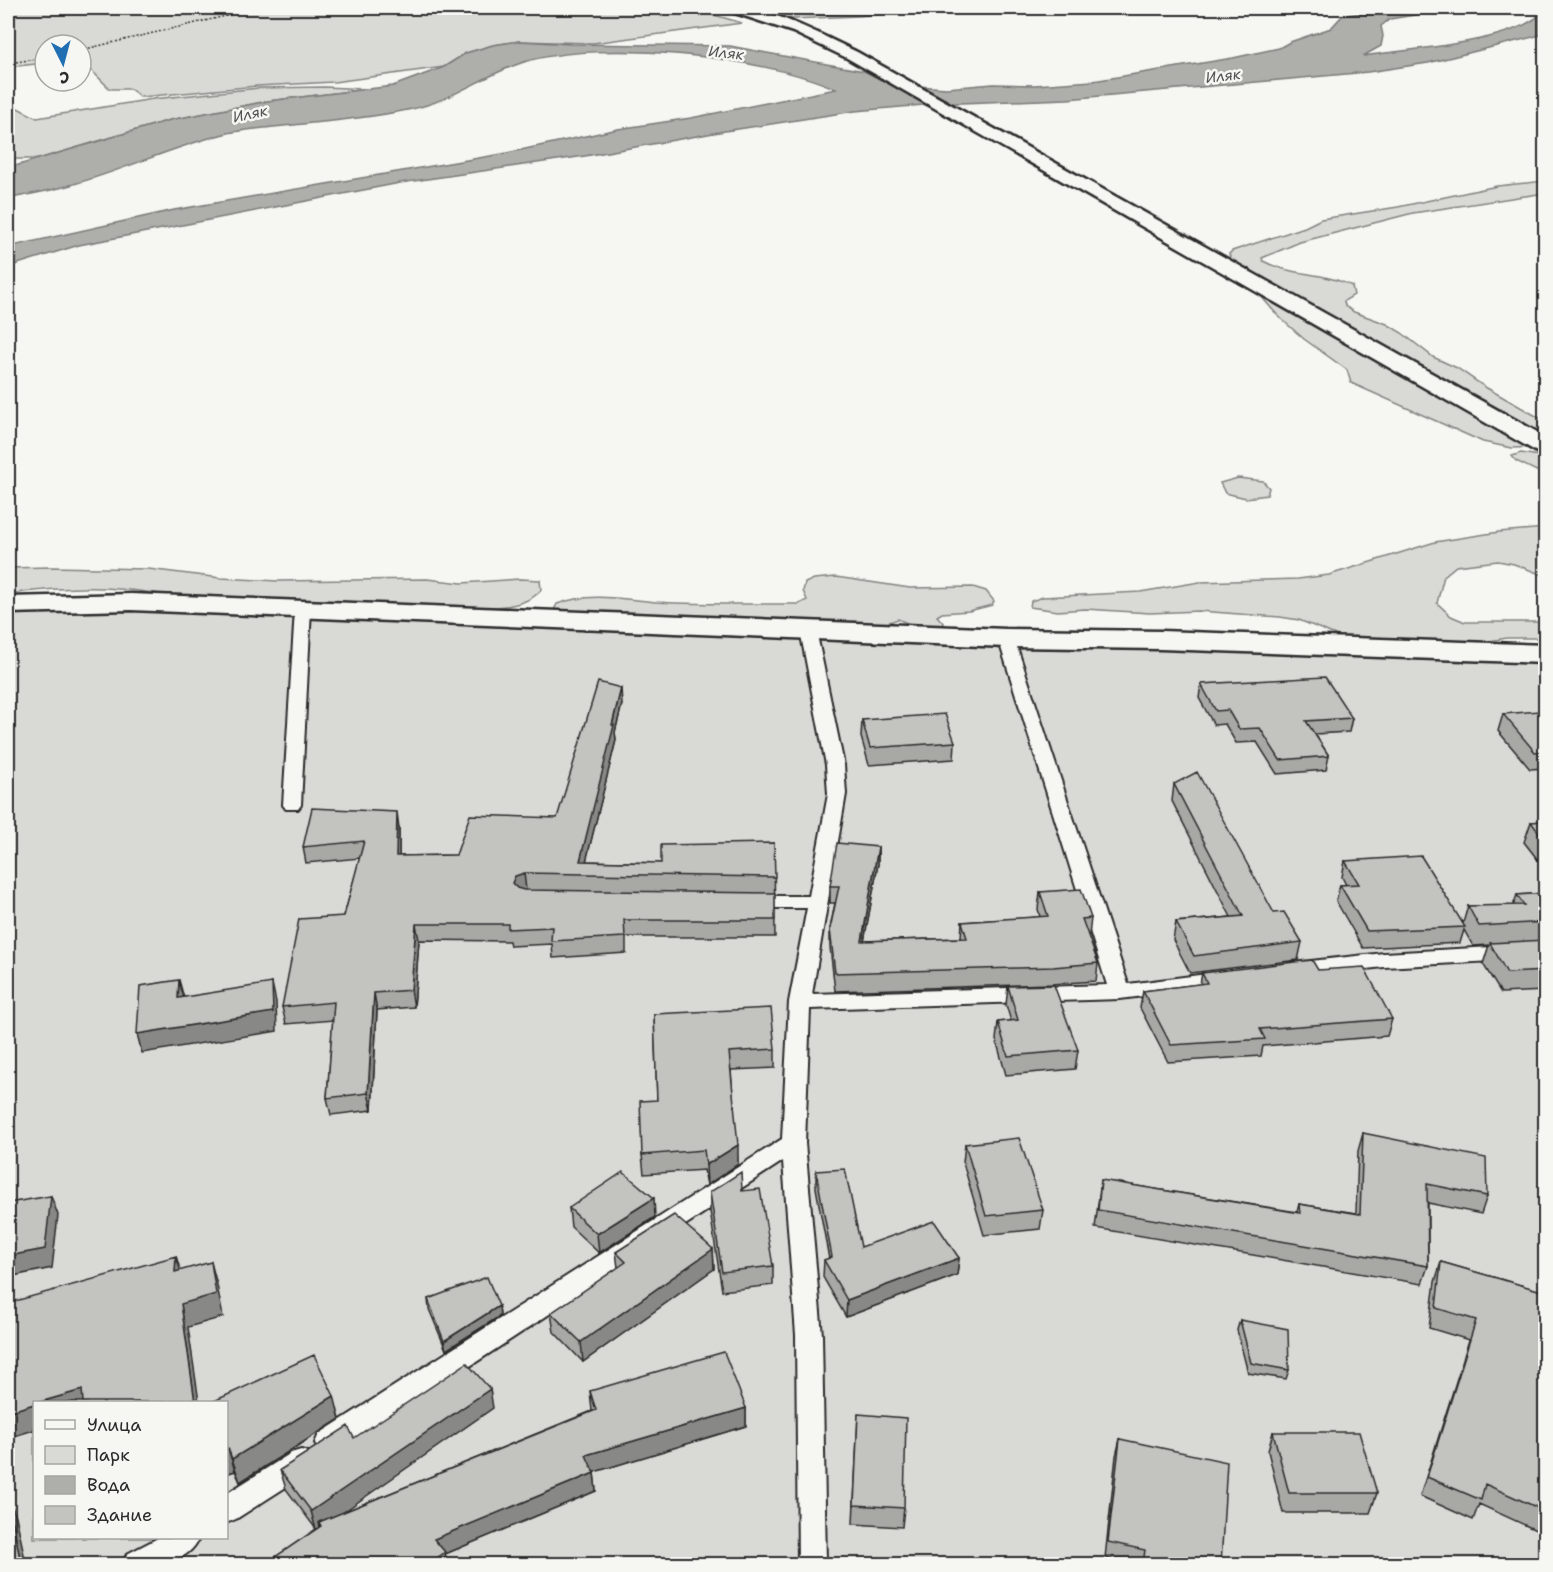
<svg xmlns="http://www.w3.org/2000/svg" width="1553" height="1572" font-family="'Shantell Sans',sans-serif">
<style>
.green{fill:#d9d9d5;stroke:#828280;stroke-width:1.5;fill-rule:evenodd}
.water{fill:#aeaeab;stroke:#7a7a78;stroke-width:1.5}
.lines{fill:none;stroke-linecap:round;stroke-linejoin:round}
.lane-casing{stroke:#2b2b2b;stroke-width:4}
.secondary-casing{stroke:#2b2b2b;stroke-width:5}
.path{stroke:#2b2b2b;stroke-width:1.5;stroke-dasharray:2 2;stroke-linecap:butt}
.lane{fill:#f6f6f2;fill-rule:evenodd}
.secondary{fill:#f6f6f2;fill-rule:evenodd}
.wall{fill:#a8a8a5;stroke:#2b2b2b;stroke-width:1.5}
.shaded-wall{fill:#888886;stroke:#2b2b2b;stroke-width:1.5}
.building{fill:#c3c3c0;stroke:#2b2b2b;stroke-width:1.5}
.labels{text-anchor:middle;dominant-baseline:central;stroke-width:5;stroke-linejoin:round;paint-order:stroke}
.far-water-label{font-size:15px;font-style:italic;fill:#525251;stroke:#f6f6f2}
</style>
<rect width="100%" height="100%" fill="#f6f6f2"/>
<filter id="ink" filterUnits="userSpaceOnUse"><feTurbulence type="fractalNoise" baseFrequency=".0167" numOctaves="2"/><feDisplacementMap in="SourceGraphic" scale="12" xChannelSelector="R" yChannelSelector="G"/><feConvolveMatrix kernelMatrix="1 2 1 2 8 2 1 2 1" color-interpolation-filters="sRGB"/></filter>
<g filter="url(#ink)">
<!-- green -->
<path class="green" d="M8 8H690L742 23 593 43 519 41 493 45 466 53 444 67 334 82 257 86 141 97 130 89H110L92 71 81 66V45H45V63L8 67Z
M738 8H779L798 14 811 15 947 8 858 16 792 19Z
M325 87 367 89 268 101 170 120 38 159H8V103L37 118 153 99 259 88Z
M1545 181V193L1413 213 1300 242 1262 258 1263 261C1291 276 1324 272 1352 286L1354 295 1344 301 1345 306 1354 312 1387 324 1402 333 1433 357 1457 368 1485 387 1545 421V447L1512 448 1483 442 1351 383 1347 370 1304 339 1279 317 1232 263 1229 254 1232 251 1305 227 1321 219 1398 207 1497 186Z
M1521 453 1545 457V475L1516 461 1512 456Z
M1238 478 1263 481 1269 488 1267 495 1246 498 1225 493 1220 483Z
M1545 528V576L1514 564 1498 561 1456 566 1444 576 1437 603 1451 616 1465 622H1545V638H1507L1477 643 1406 646 1340 637 1299 620 1280 617 1199 611 1150 613 1085 609 1058 611 1030 607 1031 601 1043 597 1140 592 1200 582 1298 579 1329 575 1435 542 1499 532Z
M51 567 148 569 221 578 278 581 427 579 462 583 520 579 540 580 541 590C530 603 512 606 496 607 450 612 404 604 359 603 308 601 258 604 208 600 173 597 139 589 103 588 71 587 39 590 8 594V568Z
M836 577 910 588 973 587 986 591 994 601 992 605 969 611 942 613 937 616 944 624 943 627H916L898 619 881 625 559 616 554 610 557 604C589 592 623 599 656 602 703 605 752 604 799 604L807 600 803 591 805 583 814 579Z
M8 600 1545 656V1564H8ZM34 1402H226V1538H34Z"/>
<!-- water -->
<path class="water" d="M1392 8H1458L1390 19 1381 26 1383 36 1381 46 1363 56C1406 49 1520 44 1545 9V34L1428 63 1368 72 1067 99 935 104 855 111 725 131 585 156 400 183 79 245 8 267V247L174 210 502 154 618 129 691 118 836 89C762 56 602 39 524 62 485 74 452 101 412 109 366 119 320 122 273 127 257 129 239 130 224 134 172 147 124 170 74 184 52 191 29 194 8 199V168L170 120 268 101 393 86 444 67 466 53 493 45 520 41 571 44 730 46 864 71 887 83 901 85 947 88 993 84 1035 85 1093 81 1233 58 1279 48 1290 42 1331 28 1342 16Z"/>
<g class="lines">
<!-- lane casing -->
<g class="lane-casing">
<path id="lane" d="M303 604 311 609 301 805 298 809H286L283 805 295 609Z
M808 625 816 630 844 765 846 794 812 994 1107 985 998 638 1006 633 1014 638 1128 984 1223 972 1230 974 1233 979 1230 984 1223 986 1120 999 810 1009 805 1143 822 1335 826 1564H798L796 1335 783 1161 339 1452 329 1455 319 1452 315 1443 319 1434 782 1139 789 1002 807 908H752L745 906 742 902 745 898 752 896H809L828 794 826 765 800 630Z
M1546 944V958L1384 967 1292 977 1285 975 1282 970 1285 965 1292 963 1384 953Z
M301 1450 311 1453 315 1462 311 1471 236 1519 226 1523V1494L291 1453Z
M158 1538H199C187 1567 149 1564 123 1564L127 1554Z"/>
</g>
<!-- secondary casing -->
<g class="secondary-casing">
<path id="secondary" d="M728 8C765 4 823 36 857 52L1546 437V454L1537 452 847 58 793 32 729 11Z
M131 594 1006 629 1161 631 1546 645V663L1161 649 1006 647 131 610 8 613V597Z"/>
</g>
<!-- path -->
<path class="path" d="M81 50 260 8
M8 63 45 58"/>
<!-- lane -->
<use href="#lane" class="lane"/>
<!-- secondary -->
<use href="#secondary" class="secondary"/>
</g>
<!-- wall -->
<path class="wall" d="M1201 684 1352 718 1349 732 1315 734 1329 756 1326 770 1277 774 1257 742 1236 743 1225 724 1214 725 1199 698Z
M622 704 615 732 616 740 586 861 661 863 774 843 775 937H626V953L553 958 552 944 510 946 509 941 419 940 414 1007 377 1010 372 1110 331 1115 327 1098 333 1020 286 1024 282 1007 344 916 360 858 306 863 303 847 399 828V856L456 855 557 818Z
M1503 714 1545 717V768L1530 769 1498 731Z
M862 720 955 742 954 759 869 765 861 737Z
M1174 784 1274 913 1302 942 1298 960 1190 973 1173 940 1176 922 1231 917 1172 801Z
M1545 821V869L1524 842 1531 822Z
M878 847V864L864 941 961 938 962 922 1040 917 1038 909 1040 892 1091 918 1089 936H1088L1098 963 1096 981 1051 984 835 991 830 947V929L835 903H830V886Z
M1345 861 1463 923 1468 906H1513L1517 895 1545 893V991L1501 993 1483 964 1489 945 1473 946 1464 930 1460 943 1363 948 1336 901 1340 885H1346L1342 877Z
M1318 970 1392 1019 1387 1036 1263 1046 1261 1056 1168 1062 1140 1008 1143 991 1200 984 1202 973Z
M1008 986 1078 1050 1075 1069 1006 1075 996 1040 998 1022 1011 1021 1006 1005Z
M654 1014 775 1049V1068L731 1070 738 1164 707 1185 704 1170 644 1174 642 1155 657 1100Z
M1363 1133 1487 1196 1481 1214 1428 1203V1266L1422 1284 1095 1228 1101 1180 1297 1212 1299 1204 1356 1213 1358 1151Z
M965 1144 1043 1210 1040 1229 984 1235 963 1163Z
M816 1171 861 1247 959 1258 957 1275 846 1317 823 1277 824 1260 829 1259 816 1188Z
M742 1191 773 1266V1285L722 1291 710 1211V1192Z
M569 1208 655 1217 599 1253 571 1227Z
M1545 1247V1256L1543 1255Z
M713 1249 714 1269 583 1362 554 1332 551 1313 618 1268 616 1252Z
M1441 1262 1545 1292V1516L1538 1531 1479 1504 1473 1520 1420 1496 1469 1340 1429 1328 1435 1282Z
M428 1299 499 1306 500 1316 446 1350 429 1309Z
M1240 1320 1289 1370 1286 1379 1248 1373 1237 1330Z
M590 1391 746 1408V1426L594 1472 596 1491 445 1554 448 1564H265L316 1529 286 1489 280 1470 354 1438 493 1408 341 1513 592 1411Z
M226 1402 340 1419 240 1482 235 1471 226 1474Z
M858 1414 904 1508 902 1527 853 1524Z
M1273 1432 1377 1493 1370 1513H1283L1268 1451Z
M1120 1439 1221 1564H1131L1105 1558 1116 1456Z"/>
<!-- shaded-wall -->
<path class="shaded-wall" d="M621 688 622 704 615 732 616 740 583 874 580 861Z
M397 812 399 828V872L396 856Z
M878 847V864L861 959 862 941Z
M524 873 526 890 517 893 512 883 515 876Z
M416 924 419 940 414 1007 411 990Z
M179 980 184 998H178Z
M272 983 276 1002 277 1031 142 1053 137 1034Z
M374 993 377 1010 372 1110 368 1093Z
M738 1145V1164L707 1185 706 1165Z
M51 1196 58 1215 52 1268 8 1277V1256Z
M654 1198 655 1217 599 1253 597 1234Z
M713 1249 714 1269 583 1362 581 1342Z
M176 1256 183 1279 175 1272Z
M959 1258 957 1275 846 1317 847 1300Z
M211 1262 217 1285 223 1317 188 1327 199 1402H195L181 1304Z
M499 1306 500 1316 446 1350 444 1341Z
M490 1389 493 1408 322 1527 319 1522 320 1528 316 1530 311 1511Z
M82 1390 87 1402H40Z
M334 1396 340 1419 240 1482 232 1459Z
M34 1404V1430L8 1438V1412Z
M746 1408V1426L588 1474 586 1455Z
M228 1448 235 1471 226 1474V1449Z
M594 1473 596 1491 445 1554 448 1564H429L434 1539Z
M8 1498 16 1516 26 1564H21Z"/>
<!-- building -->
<path class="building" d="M1325 677 1352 718 1306 721 1329 756 1280 760 1260 728 1239 729 1228 710 1216 711 1201 684Z
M598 682 621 688 612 725H614L580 861 661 863V845L774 843 775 877 524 873 515 876 512 883 517 888 524 890 775 893V920H624L625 937 551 941 552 927 508 929V924H416L411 990 374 993 368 1093 327 1098 334 1002 282 1007 299 919 344 916 364 841 303 847 312 808 397 812 396 856 456 855 470 815 557 818Z
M1540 711 1545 717V751L1535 752 1503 714Z
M945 714 955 742 870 748 862 720Z
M1197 772 1274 913 1284 912 1302 942 1194 956 1176 922 1243 916 1174 784Z
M1545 821V841L1531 822Z
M837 843 878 847 862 941 967 938 962 922 1048 916 1040 892 1081 889 1091 918 1082 919 1098 963 1053 967 835 973 830 929 839 886H830Z
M1421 856 1465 927 1367 931 1340 885 1359 884 1345 861Z
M1545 893V922L1479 926 1468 906 1524 905 1517 895Z
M1545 940V971L1507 973 1490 943Z
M1312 960 1318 970 1364 967 1392 1019 1260 1029 1265 1039 1171 1045 1143 991 1207 983 1202 973Z
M179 980 178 998 272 983 273 1012 137 1034 140 986Z
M1054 985 1078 1050 1008 1056 998 1022 1018 1020 1008 986Z
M771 1008 775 1049 729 1052 738 1145 706 1165 704 1150 642 1155 640 1101 657 1100 654 1014Z
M1363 1133 1486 1158 1487 1196 1427 1184 1428 1266 1098 1210 1101 1180 1300 1213 1299 1204 1360 1214Z
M1019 1138 1043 1210 986 1216 965 1144Z
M845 1169 861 1247 934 1221 959 1258 847 1300 824 1260 832 1257 816 1171Z
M623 1172 654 1198 597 1234 569 1208Z
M741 1172 742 1191 760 1189 773 1266 722 1272 710 1192Z
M51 1196 45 1249 8 1256V1203Z
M674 1215 713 1249 581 1342 551 1313 626 1262 616 1252Z
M176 1256 175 1272 211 1262 216 1294 181 1304 195 1402H83L82 1390 40 1402H34V1404L8 1412V1303Z
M1441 1262 1545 1292V1511L1485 1484 1481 1500 1427 1477 1476 1320 1436 1308Z
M487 1277 499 1306 444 1341 428 1299Z
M1240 1320 1288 1329 1289 1370 1251 1363Z
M724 1352 746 1408 586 1455 594 1473 434 1539 445 1552 429 1564H348L347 1563 345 1564H265L321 1526 319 1522 596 1410 590 1391Z
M314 1355 334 1396 232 1459 228 1448 226 1449V1402H212Z
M467 1363 490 1389 311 1511 280 1470 348 1426 354 1438Z
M858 1414 906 1418 904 1508 854 1505Z
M1273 1432H1359L1377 1493H1289Z
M1120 1439 1227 1462 1221 1564H1143L1145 1550 1108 1542Z
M8 1498 21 1564H8Z"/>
</g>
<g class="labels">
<!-- far-water labels -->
<g class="far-water-label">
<text transform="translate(726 53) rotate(6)">Иляк</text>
<text transform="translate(1223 76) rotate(-7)">Иляк</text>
<text transform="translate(250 114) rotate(-12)">Иляк</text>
</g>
</g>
<!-- margin -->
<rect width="1553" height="1572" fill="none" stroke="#f6f6f2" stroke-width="30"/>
<rect x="15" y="15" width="1523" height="1542" fill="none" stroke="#2b2b2b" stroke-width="2" filter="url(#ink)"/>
<!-- legend -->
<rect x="33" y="1401" width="195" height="138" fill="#f6f6f2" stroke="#a5a5a2" stroke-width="1.5"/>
<rect x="45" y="1420" width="30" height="9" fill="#f6f6f2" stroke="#a5a5a2" stroke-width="1.5"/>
<text x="87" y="1431" font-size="18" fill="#2b2b2b">Улица</text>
<rect x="45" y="1446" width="30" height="18" fill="#d9d9d5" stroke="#a5a5a2" stroke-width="1.5"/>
<text x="87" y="1461" font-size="18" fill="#2b2b2b">Парк</text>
<rect x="45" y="1476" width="30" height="18" fill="#aeaeab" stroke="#a5a5a2" stroke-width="1.5"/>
<text x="87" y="1491" font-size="18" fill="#2b2b2b">Вода</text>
<rect x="45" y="1506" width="30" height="18" fill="#c3c3c0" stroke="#a5a5a2" stroke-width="1.5"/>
<text x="87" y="1521" font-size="18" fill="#2b2b2b">Здание</text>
<!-- north arrow -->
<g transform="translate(63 63) rotate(174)"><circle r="28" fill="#f6f6f2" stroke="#a5a5a2" stroke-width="1.5"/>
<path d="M0-4.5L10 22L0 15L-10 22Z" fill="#1f6fb2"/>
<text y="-9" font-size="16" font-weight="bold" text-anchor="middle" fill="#2b2b2b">С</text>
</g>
</svg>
